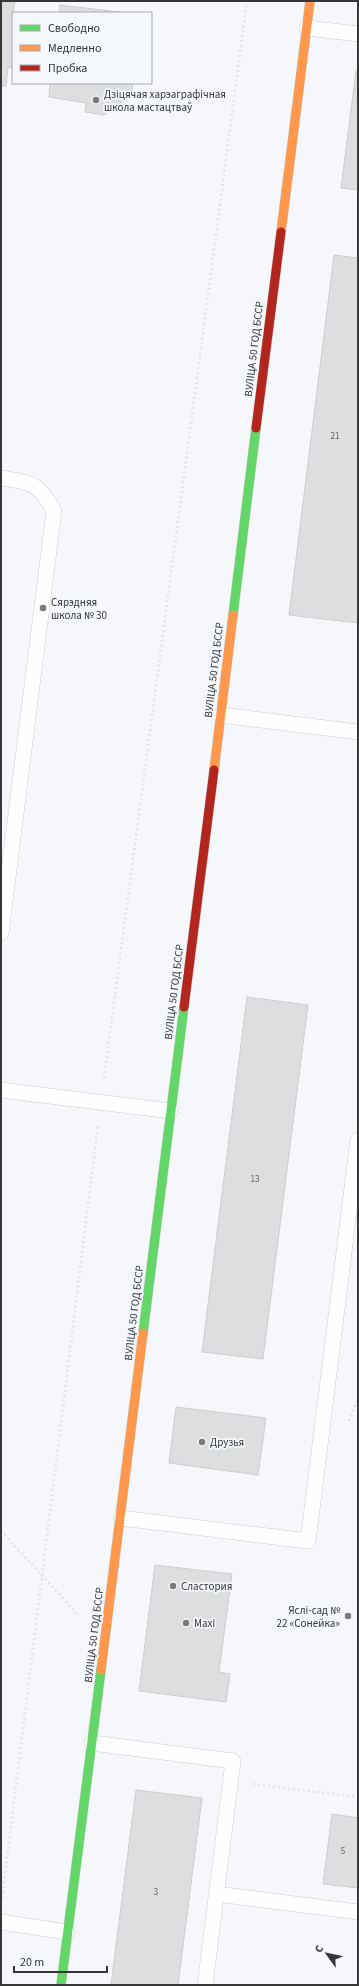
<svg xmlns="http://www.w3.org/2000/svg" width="359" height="1986" font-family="'Source Sans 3',sans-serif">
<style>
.building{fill:#dddee0;stroke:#cccdcf}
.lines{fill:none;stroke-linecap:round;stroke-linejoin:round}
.lane-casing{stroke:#cccdcf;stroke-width:16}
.fast-casing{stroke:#cccdcf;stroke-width:10}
.slow-casing{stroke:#cccdcf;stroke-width:10}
.jam-casing{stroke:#cccdcf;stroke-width:10}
.path{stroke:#e1e2e2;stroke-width:2.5;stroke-dasharray:2 3;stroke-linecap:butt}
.lane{stroke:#fefefe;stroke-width:15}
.fast{stroke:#63d668;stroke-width:9}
.slow{stroke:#ff974d;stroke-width:9}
.jam{stroke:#b3261e;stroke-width:9}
.poi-dot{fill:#797a7c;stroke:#f4f7fb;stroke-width:1.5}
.labels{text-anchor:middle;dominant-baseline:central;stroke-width:3.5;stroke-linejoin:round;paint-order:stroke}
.number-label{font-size:9px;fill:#606263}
.poi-label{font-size:11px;fill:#363738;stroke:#f4f7fb;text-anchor:start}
.street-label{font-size:11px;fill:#363738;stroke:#f4f7fb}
</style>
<rect width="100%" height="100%" fill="#f5f7fa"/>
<!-- building -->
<path class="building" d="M1 1H15L13 13V68L8 67 6 86H1Z
M60 5 127 13H59Z
M356 71H358V190L341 188Z
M50 83H133L131 95 104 115 85 112 86 103 49 97Z
M334 255 358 258V623L289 615Z
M247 997 308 1005 263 1359 202 1352Z
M176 1407 266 1418 258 1475 169 1463Z
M155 1565 232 1574 219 1672 230 1674 226 1702 139 1691Z
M136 1790 202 1798 178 1985H111Z
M332 1814 358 1818V1888L323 1884Z"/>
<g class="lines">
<!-- lane casing -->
<g class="lane-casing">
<path id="lane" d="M307 28 358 34
M1 478C32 483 38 482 54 511L1 933
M221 715 358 732
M1 1090 171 1111
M121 1518 308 1541 358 1140
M92 1743 233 1761 205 1985
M217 1894 358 1912
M1 1922 67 1932"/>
</g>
<!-- fast casing -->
<g class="fast-casing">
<path id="fast" d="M233 615 256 428
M143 1333 184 1007
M61 1985 101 1670"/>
</g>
<!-- slow casing -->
<g class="slow-casing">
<path id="slow" d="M281 232 310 1
M214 770 233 615
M101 1670 143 1333"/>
</g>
<!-- jam casing -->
<g class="jam-casing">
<path id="jam" d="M256 428 281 232
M184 1007 214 770"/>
</g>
<!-- path -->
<path class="path" d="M104 1078 247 1
M349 1421 358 1398
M1 1531 79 1616
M253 1784 358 1797
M2 1898 98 1125"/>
<!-- lane -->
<use href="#lane" class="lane"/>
<!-- fast -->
<use href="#fast" class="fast"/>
<!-- slow -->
<use href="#slow" class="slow"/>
<!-- jam -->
<use href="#jam" class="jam"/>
</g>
<!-- markers -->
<g class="poi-dot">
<circle cx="96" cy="100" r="4"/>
<circle cx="43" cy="608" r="4"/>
<circle cx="202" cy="1442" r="4"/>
<circle cx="173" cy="1586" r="4"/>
<circle cx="348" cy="1616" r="4"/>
<circle cx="186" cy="1623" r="4"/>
</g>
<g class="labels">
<!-- number labels -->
<g class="number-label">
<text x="335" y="436">21</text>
<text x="255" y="1179">13</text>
<text x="343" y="1851">5</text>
<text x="156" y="1892">3</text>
</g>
<!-- poi labels -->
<g class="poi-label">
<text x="104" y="94">Дзіцячая харэаграфічная<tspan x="104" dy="13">школа мастацтваў</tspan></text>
<text x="51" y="602">Сярэдняя<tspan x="51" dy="13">школа № 30</tspan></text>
<text x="210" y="1442">Друзья</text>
<text x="181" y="1586">Сластория</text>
<text x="340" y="1610" text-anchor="end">Яслі-сад №<tspan x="340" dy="13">22 «Сонейка»</tspan></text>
<text x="194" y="1623">Maxi</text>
</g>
<!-- street labels -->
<g class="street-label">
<text transform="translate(254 349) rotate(-83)">ВУЛІЦА 50 ГОД БССР</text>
<text transform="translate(214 670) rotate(-83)">ВУЛІЦА 50 ГОД БССР</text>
<text transform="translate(174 992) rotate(-83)">ВУЛІЦА 50 ГОД БССР</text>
<text transform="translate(134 1313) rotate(-83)">ВУЛІЦА 50 ГОД БССР</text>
<text transform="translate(94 1635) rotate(-83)">ВУЛІЦА 50 ГОД БССР</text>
</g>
</g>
<!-- border -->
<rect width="359" height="1986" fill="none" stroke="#363738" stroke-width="4"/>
<!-- legend -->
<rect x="12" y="12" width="140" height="72" fill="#f4f7fb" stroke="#a8aaad"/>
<rect x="20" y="25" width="20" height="6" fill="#63d668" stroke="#a8aaad"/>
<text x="48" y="32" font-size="12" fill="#363738">Свободно</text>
<rect x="20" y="45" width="20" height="6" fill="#ff974d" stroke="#a8aaad"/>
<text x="48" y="52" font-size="12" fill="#363738">Медленно</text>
<rect x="20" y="65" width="20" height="6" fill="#b3261e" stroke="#a8aaad"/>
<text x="48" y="72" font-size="12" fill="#363738">Пробка</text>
<!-- north arrow -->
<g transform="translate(327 1954) rotate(303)" stroke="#f4f7fb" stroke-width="3" paint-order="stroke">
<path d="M0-3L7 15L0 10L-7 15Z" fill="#363738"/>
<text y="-6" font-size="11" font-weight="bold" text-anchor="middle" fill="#363738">С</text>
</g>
<!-- scale -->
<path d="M14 1966v6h93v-6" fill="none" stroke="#363738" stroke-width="2"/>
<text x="20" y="1966" font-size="12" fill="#363738" stroke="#f4f7fb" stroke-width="3" paint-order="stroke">20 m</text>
</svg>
